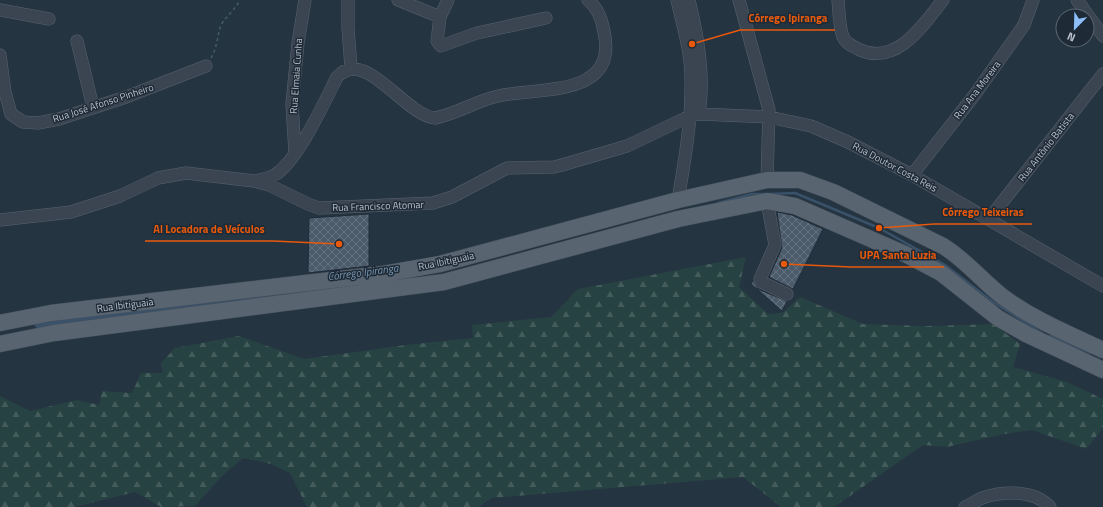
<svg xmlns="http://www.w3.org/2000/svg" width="1103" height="507" font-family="'Titillium Web',sans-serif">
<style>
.forest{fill:url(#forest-firs)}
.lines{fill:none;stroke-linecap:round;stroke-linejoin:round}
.stream{stroke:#395169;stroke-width:2.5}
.canal{stroke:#395169;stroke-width:9}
.building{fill:url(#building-cross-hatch);stroke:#202c38}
.minor-casing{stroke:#58636e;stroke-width:13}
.major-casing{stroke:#46515d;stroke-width:17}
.path{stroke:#465e5f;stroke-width:1.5;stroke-dasharray:3 3;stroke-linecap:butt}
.minor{stroke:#3a4551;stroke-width:12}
.major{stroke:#586571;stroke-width:16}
.labels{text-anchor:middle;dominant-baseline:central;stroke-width:3;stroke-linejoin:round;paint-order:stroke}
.street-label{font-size:10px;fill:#b7c0cb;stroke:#1e2a36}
.water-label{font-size:11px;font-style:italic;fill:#7694af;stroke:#1e2a36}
.leader{fill:none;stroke:#e8590c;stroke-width:1.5}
.callout-dot{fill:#e8590c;stroke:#1e2a36;stroke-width:1.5}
.callout-label{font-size:11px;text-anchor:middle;font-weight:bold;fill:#e8590c;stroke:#1e2a36;stroke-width:3;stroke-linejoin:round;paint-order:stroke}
</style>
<defs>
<pattern id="forest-firs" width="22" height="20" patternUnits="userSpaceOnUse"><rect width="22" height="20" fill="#274242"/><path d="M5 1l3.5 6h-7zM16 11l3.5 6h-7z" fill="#445c5c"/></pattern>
<pattern id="building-cross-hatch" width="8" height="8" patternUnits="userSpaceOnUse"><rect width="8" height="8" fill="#4c5b6a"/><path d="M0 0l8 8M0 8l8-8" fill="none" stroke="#64717e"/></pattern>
</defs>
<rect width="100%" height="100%" fill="#253441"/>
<!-- forest -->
<path class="forest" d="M746 257 739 287 768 314 782 313 800 297 863 324 927 326 993 324 1020 344 1013 367 1067 382 1103 399V428L1086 449 1032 430 1004 434 947 447 923 445 834 507H781L743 477 492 498 478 507H307L290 473 271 464 243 458 222 476 195 506 161 507 135 492 75 507H0V396L30 411 77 400 99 405 102 391 132 393 141 373H163L161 363 175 348 239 336 304 359 406 345 473 338 472 325 551 317 578 289Z"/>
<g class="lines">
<!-- stream -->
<path class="stream" d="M769 194 795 193 879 228 945 265 993 302 1042 333
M718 203 752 194H764
M1050 336 1091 353"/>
<!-- canal -->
<path class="canal" d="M39 324 305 292"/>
</g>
<!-- building -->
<path class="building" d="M777 212 792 215 823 229 793 289 769 277 782 248Z
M369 214V266L308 273 309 218Z
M753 280 758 289 787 301 782 311 751 284Z"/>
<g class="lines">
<!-- minor casing -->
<g class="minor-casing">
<path id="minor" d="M348 0V28L351 68
M398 0 440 17
M448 0 440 17 437 41 441 46 477 33 546 18
M677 0C683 26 691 52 691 78 692 119 685 159 678 200
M689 0C698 37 705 76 699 114
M739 0 769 110 767 180
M838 0C839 11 839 26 843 37 846 44 853 46 860 50 897 66 923 25 943 0
M1077 0 1103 36
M0 10 49 19
M77 41 93 107
M0 55 5 92 11 114 23 122 38 123 59 119 126 97 206 66
M295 153 292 104 298 43 305 0
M912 175 976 93 1024 25 1033 0
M255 181C262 179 271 178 276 174 298 160 325 101 337 77 365 46 404 115 435 118 456 114 476 101 498 96 538 87 619 98 604 32 602 19 598 8 588 0
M767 201 775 245 760 279 761 282 787 294
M989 219 1103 74
M0 220 71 212 120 196 158 178 186 173 254 181 269 185 308 204 319 208 433 203 452 197 507 168 554 167 562 165 627 146 690 116 699 114 769 117 811 126 848 142 912 175 1103 286
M965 507C972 504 978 499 985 497 1005 491 1035 490 1050 507"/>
</g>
<!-- major casing -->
<g class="major-casing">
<path id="major" d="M0 323 51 313 383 274 440 264 678 200 767 180H800L833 192 943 246C966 260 982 281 1003 297 1034 320 1069 334 1103 350
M0 344 54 333 444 282 678 219 767 201 795 206 905 254 941 273 998 318 1026 334 1103 370"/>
</g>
<!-- path -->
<path class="path" d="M211 58C218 46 217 35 221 25 226 16 235 10 240 0"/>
<!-- minor -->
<use href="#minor" class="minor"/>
<!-- major -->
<use href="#major" class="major"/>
</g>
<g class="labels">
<!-- street labels -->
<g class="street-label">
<text transform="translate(296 76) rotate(-86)">Rua Elmaia Cunha</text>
<text transform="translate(977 90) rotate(-53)">Rua Ana Moreira</text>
<text transform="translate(103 103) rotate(-18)">Rua José Afonso Pinheiro</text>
<text transform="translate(1046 147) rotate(-52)">Rua Antônio Batista</text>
<text transform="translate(895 167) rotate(28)">Rua Doutor Costa Reis</text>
<text transform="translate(378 206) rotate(-2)">Rua Francisco Atomar</text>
<text transform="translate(446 261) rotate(-12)">Rua Ibitiguaia</text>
<text transform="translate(125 305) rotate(-7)">Rua Ibitiguaia</text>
</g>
<!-- water labels -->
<g class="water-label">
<text transform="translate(363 272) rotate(-7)">Córrego Ipiranga</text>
</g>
</g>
<!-- callouts -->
<path class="leader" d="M692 44L740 30H835M879 228L934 224H1032M339 244L273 241H145M784 264L851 267H944"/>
<g class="callout-dot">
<circle cx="692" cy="44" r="4"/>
<circle cx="879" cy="228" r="4"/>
<circle cx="339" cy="244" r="4"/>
<circle cx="784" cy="264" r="4"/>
</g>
<g class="callout-label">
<text x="788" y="22">Córrego Ipiranga</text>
<text x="983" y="216">Córrego Teixeiras</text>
<text x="209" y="233">Al Locadora de Veículos</text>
<text x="898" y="259">UPA Santa Luzia</text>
</g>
<!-- north arrow -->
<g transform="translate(1075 28) rotate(203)"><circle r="19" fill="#1e2a36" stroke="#5b6672"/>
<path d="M0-3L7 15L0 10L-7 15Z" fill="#8dc0fa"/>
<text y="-6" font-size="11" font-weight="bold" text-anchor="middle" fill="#b7c0cb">N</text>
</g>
</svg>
